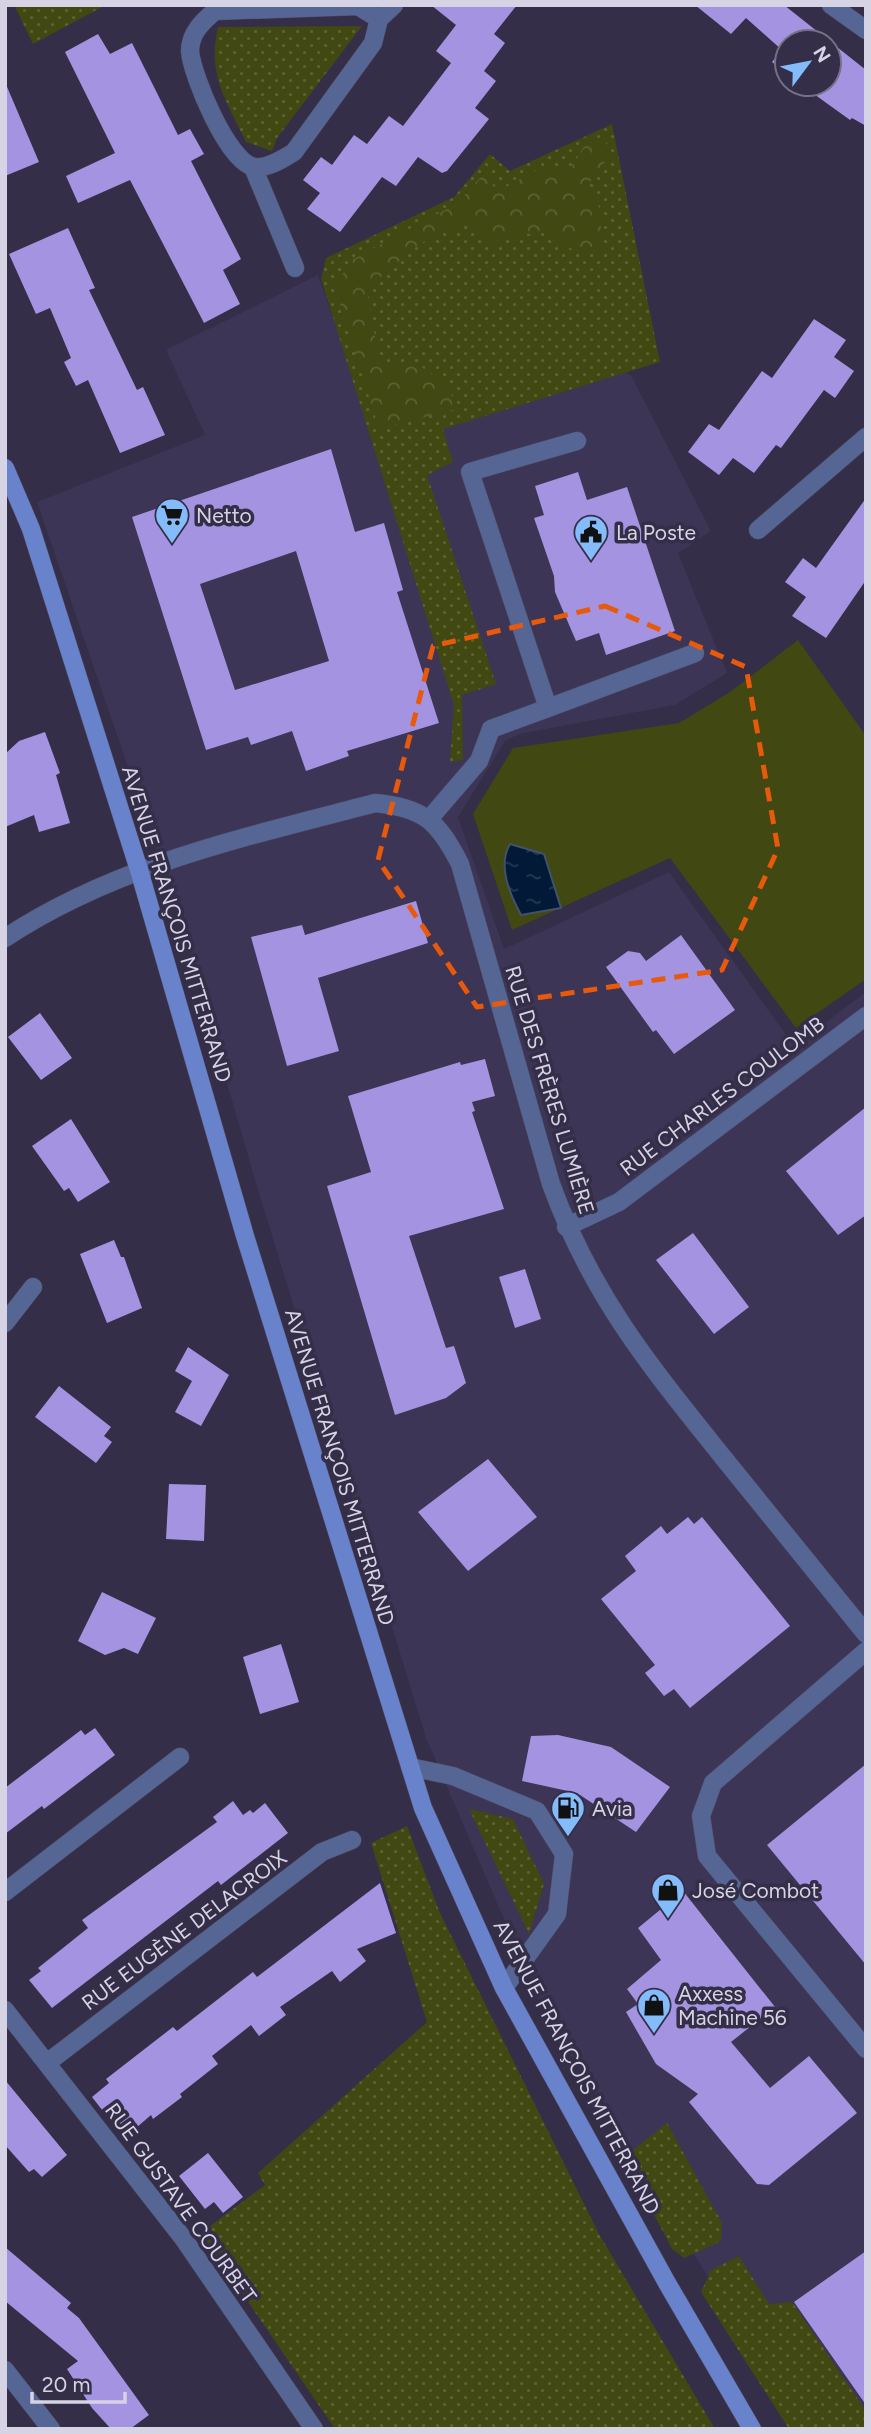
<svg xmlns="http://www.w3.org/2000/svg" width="871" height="2434" font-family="Figtree,sans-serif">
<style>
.built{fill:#3c3555}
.grass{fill:url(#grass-dots)}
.forest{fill:url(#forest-crowns)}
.park{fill:#414811}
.water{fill:url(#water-ripples);stroke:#42526c;stroke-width:2}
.building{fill:#a493e0;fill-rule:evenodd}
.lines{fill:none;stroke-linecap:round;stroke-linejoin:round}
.lane-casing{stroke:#514c64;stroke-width:19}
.street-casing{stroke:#514c64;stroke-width:19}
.secondary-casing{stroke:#514c64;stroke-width:19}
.lane{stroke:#556695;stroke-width:18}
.street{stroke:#556695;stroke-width:18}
.secondary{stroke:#6882cc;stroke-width:18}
.marked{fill:none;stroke:#e8590c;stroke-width:5;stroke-dasharray:14 9;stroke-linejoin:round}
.labels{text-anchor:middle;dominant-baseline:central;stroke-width:7;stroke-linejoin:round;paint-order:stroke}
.poi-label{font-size:21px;fill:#d6d4e4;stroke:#342e48;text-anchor:start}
.street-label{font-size:21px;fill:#d6d4e4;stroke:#342e48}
</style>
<defs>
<pattern id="grass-dots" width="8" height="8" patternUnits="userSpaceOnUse" patternTransform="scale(1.75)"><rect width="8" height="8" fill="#414811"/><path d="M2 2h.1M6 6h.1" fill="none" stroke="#5c6234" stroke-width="1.8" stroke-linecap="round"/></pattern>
<pattern id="forest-crowns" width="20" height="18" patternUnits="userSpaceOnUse" patternTransform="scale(1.75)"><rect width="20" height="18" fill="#414811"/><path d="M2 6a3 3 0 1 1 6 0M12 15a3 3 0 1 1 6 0" fill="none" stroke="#5c6234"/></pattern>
<pattern id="water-ripples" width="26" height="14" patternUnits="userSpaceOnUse" patternTransform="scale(1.75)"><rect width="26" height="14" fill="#021a38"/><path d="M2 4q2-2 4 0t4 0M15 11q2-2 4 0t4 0" fill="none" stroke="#263a55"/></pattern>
</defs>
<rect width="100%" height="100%" fill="#342e48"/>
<!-- built -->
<path class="built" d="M318 275 377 444 622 368 632 377 711 531 678 553 727 673 675 705 519 734 505 741 458 817 504 949 669 872 794 1046 866 992V2429H802L544 2012 426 1738 255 1180 176 907 37 502 205 435 166 350Z"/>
<!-- grass -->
<path class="grass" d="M14 5H106L33 44Z
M362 26 277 138 272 151 246 142C226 100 207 75 218 27Z
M612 124 660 362 443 429 453 462 427 475 496 684 462 695 463 760 450 762 454 705 321 279 326 258 454 197 490 154 510 171Z
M469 1809 513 1819 544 1884 529 1934Z
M407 1826 440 1913 599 2234 715 2429H335L201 2233 265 2185 258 2173 427 2022 371 1843Z
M667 2123 722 2223 721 2241 684 2258 672 2249 624 2157Z
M739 2256 769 2304 792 2302 866 2411V2429H789L701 2292 711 2270Z"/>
<!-- forest -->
<path class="forest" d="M604 137 610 156 589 183 599 207 603 251H575L543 230 493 243 464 224 419 244 367 289 380 365 416 363 444 383 460 408 379 429 335 288 350 261 458 203 485 172 497 192 542 167 569 171 585 145Z"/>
<!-- park -->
<path class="park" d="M798 640 866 736V979L796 1028 670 858 512 930 473 814 513 748 679 723 730 692Z"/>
<!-- water -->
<path class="water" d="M510 844 544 854 561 908 521 915C510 894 497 866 510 844Z"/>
<!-- building -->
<path class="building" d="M431 5H517L494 34 505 43 484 71 496 81 475 108 489 119 447 171 442 173 418 157 396 186 382 177 340 232 307 209 320 193 303 180 321 157 332 165 354 135 367 144 389 116 403 126 451 63 436 51 456 25Z
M695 5H784L866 70V126L852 118 850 120 800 84H829V42H787V74L772 62 782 50 746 18 731 34Z
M98 34 110 54 132 43 178 135 190 129 204 154 191 161 241 259 223 270 240 304 204 323 130 180 78 203 66 176 115 153 65 52Z
M5 82 39 162 5 176Z
M68 228 95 288 89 290 137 390 143 387 165 435 120 453 88 380 76 386 64 362 71 358 50 308 36 314 9 254Z
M814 319 846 340 834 357 854 371 835 398 824 390 781 448 776 445 754 473 733 458 719 475 688 452 709 424 719 430 762 371 772 378Z
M331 449 355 532 384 523 403 590 397 592 439 723 347 751 349 756 306 771 292 731 251 745 248 737 206 750 132 517ZM296 551 329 661 235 690 200 584Z
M578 472 587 500 627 487 675 631 606 655 599 633 576 641 555 592 554 576 534 518 544 515 535 486Z
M866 498V580L826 638 792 616 806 597 785 582 803 558 816 568Z
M45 732 60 773 56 775 70 823 39 832 34 815 5 827V754L19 741Z
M416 901 428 943 318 978 339 1051 287 1066 251 937 302 925 305 935Z
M681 935 735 1010 674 1054 656 1030 653 1032 606 967 628 951 640 953 646 961Z
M40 1013 72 1058 41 1080 8 1037Z
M485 1059 495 1096 472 1102 475 1111 472 1112 504 1209 409 1236 446 1348 454 1346 466 1383 446 1398 395 1415 327 1186 371 1172 348 1096 460 1062 461 1065Z
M866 1107V1215L838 1235 786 1171Z
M71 1119 110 1182 78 1202 69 1188 64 1191 32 1146Z
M693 1233 749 1307 714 1334 656 1260Z
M114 1240 121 1257H124L142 1308 107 1323 80 1254Z
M525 1269 541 1319 515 1328 499 1277Z
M188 1347 229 1375 201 1426 175 1412 192 1381 175 1371Z
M59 1386 111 1427 104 1436 112 1442 96 1463 35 1417Z
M488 1459 537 1517 468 1571 418 1512Z
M169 1484 206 1485 204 1541 166 1539Z
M688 1517 694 1524 702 1517 790 1626 690 1708 674 1689 664 1696 645 1673 655 1665 601 1599 636 1571 625 1556 661 1526 667 1534Z
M102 1592 156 1618 138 1654 124 1648 105 1655 78 1641Z
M281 1644 299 1702 260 1714 243 1657Z
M95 1728 115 1755 44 1809 42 1806 5 1834V1788L81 1730 85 1735Z
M558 1735 611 1747 670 1787 636 1832 577 1793 522 1781 531 1736Z
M866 1764V1965L767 1845Z
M233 1801 243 1815 250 1810 253 1813 265 1803 288 1833 221 1885 218 1881 52 2008 29 1980 41 1971 38 1968 88 1928 82 1920 217 1822 213 1817Z
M380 1883 396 1933 357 1949 366 1961 340 1982 332 1971 280 2007 286 2015 259 2036 251 2025 212 2056 218 2064 180 2094 182 2097 153 2119 151 2115 136 2128 133 2124 120 2133 92 2097 109 2083 106 2079 173 2027 177 2031 253 1972 257 1977Z
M683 1891 775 2007 731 2042 770 2088 809 2056 857 2113 769 2185 757 2184 689 2102 698 2094 656 2064 626 2012 638 2004 627 1989 661 1960 638 1928Z
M5 2080 67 2155 42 2177 34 2169 29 2172 5 2145Z
M208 2153 243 2197 223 2213 214 2202 205 2209 179 2176Z
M5 2247 71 2303 67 2308 79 2318 149 2415 130 2429H111L92 2408 67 2369 78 2361 5 2301Z
M866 2251V2405L794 2302Z"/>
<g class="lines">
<!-- lane casing -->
<g class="lane-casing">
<path id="lane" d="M253 167 295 268
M548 708 695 653
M430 818 479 761 491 729 548 708 470 472 577 441
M410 1767 453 1776 537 1811 564 1854 557 1914 504 1988"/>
</g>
<!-- street casing -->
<g class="street-casing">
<path id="street" d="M831 5 866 30
M379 19 358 6 215 11C203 21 190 33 190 51 192 76 228 162 254 167 267 169 283 159 294 152L373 43 379 19 394 5
M758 530 866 437
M5 938C117 864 247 837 375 803 424 808 438 821 460 864L551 1184C592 1296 649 1365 722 1456 770 1515 818 1575 866 1634
M566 1227 619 1202 866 1016
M5 1323 33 1287
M866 1651 713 1783 701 1816 707 1856 866 2049
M5 1892 180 1757
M5 2010 183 2238 314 2429
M47 2063 322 1852 352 1840
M5 2370 51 2429"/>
</g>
<!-- secondary casing -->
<g class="secondary-casing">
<path id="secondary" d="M5 468 31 529 139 870 245 1236 423 1808 504 1988 667 2283 752 2429"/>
</g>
<!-- lane -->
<use href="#lane" class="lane"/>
<!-- street -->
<use href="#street" class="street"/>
<!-- secondary -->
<use href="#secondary" class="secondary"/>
</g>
<!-- marked area -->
<path class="marked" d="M605 606 746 667 778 849 722 970 477 1007 378 860 433 646Z"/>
<!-- icons -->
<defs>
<g id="supermarket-pin" transform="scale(1.75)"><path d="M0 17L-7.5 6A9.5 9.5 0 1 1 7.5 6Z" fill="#84bcfb" stroke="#342e48"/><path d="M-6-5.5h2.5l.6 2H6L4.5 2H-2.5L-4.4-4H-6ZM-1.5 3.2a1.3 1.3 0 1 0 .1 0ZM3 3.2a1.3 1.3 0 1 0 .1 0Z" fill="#111"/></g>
<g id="civic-pin" transform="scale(1.75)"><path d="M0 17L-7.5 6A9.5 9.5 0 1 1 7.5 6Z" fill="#84bcfb" stroke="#342e48"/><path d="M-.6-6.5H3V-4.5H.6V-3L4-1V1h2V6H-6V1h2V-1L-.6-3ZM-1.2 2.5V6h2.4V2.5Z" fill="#111"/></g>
<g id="fuel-pin" transform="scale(1.75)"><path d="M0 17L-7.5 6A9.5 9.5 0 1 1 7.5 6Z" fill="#84bcfb" stroke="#342e48"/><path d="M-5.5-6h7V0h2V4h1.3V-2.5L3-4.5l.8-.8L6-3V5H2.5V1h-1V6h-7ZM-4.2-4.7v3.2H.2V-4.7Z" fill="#111"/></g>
<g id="shop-pin" transform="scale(1.75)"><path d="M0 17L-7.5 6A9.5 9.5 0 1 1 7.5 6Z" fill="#84bcfb" stroke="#342e48"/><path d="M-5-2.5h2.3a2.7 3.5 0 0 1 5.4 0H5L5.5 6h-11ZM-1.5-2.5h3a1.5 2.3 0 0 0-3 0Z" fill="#111"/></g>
</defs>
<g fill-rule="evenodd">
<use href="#supermarket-pin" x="172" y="515"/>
<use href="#civic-pin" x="591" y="532"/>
<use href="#fuel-pin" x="568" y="1808"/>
<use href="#shop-pin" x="668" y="1890"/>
<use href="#shop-pin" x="654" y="2005"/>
</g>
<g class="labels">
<!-- poi labels -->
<g class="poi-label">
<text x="196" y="515">Netto</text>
<text x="616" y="532">La Poste</text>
<text x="592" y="1808">Avia</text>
<text x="692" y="1890">José Combot</text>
<text x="678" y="1993">Axxess<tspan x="678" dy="24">Machine 56</tspan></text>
</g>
<!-- street labels -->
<g class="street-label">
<text transform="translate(177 924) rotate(73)">AVENUE FRANÇOIS MITTERRAND</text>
<text transform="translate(550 1090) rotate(73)">RUE DES FRÈRES LUMIÈRE</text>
<text transform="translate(722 1096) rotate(-37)">RUE CHARLES COULOMB</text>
<text transform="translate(340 1467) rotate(73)">AVENUE FRANÇOIS MITTERRAND</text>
<text transform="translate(184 1930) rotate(-37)">RUE EUGÈNE DELACROIX</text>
<text transform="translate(577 2067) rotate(62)">AVENUE FRANÇOIS MITTERRAND</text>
<text transform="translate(181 2203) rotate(54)">RUE GUSTAVE COURBET</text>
</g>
</g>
<!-- border -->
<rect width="871" height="2434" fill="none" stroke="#d6d4e4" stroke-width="14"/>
<!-- north arrow -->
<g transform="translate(808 63) rotate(58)"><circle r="33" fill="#342e48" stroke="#757086" stroke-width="2"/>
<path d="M0-5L12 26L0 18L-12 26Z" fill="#84bcfb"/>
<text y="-10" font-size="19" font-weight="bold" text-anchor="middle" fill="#d6d4e4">N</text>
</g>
<!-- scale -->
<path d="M32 2392v10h93v-10" fill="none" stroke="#d6d4e4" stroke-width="3.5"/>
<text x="42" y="2392" font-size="21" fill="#d6d4e4" stroke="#342e48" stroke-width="5" paint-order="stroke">20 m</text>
</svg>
